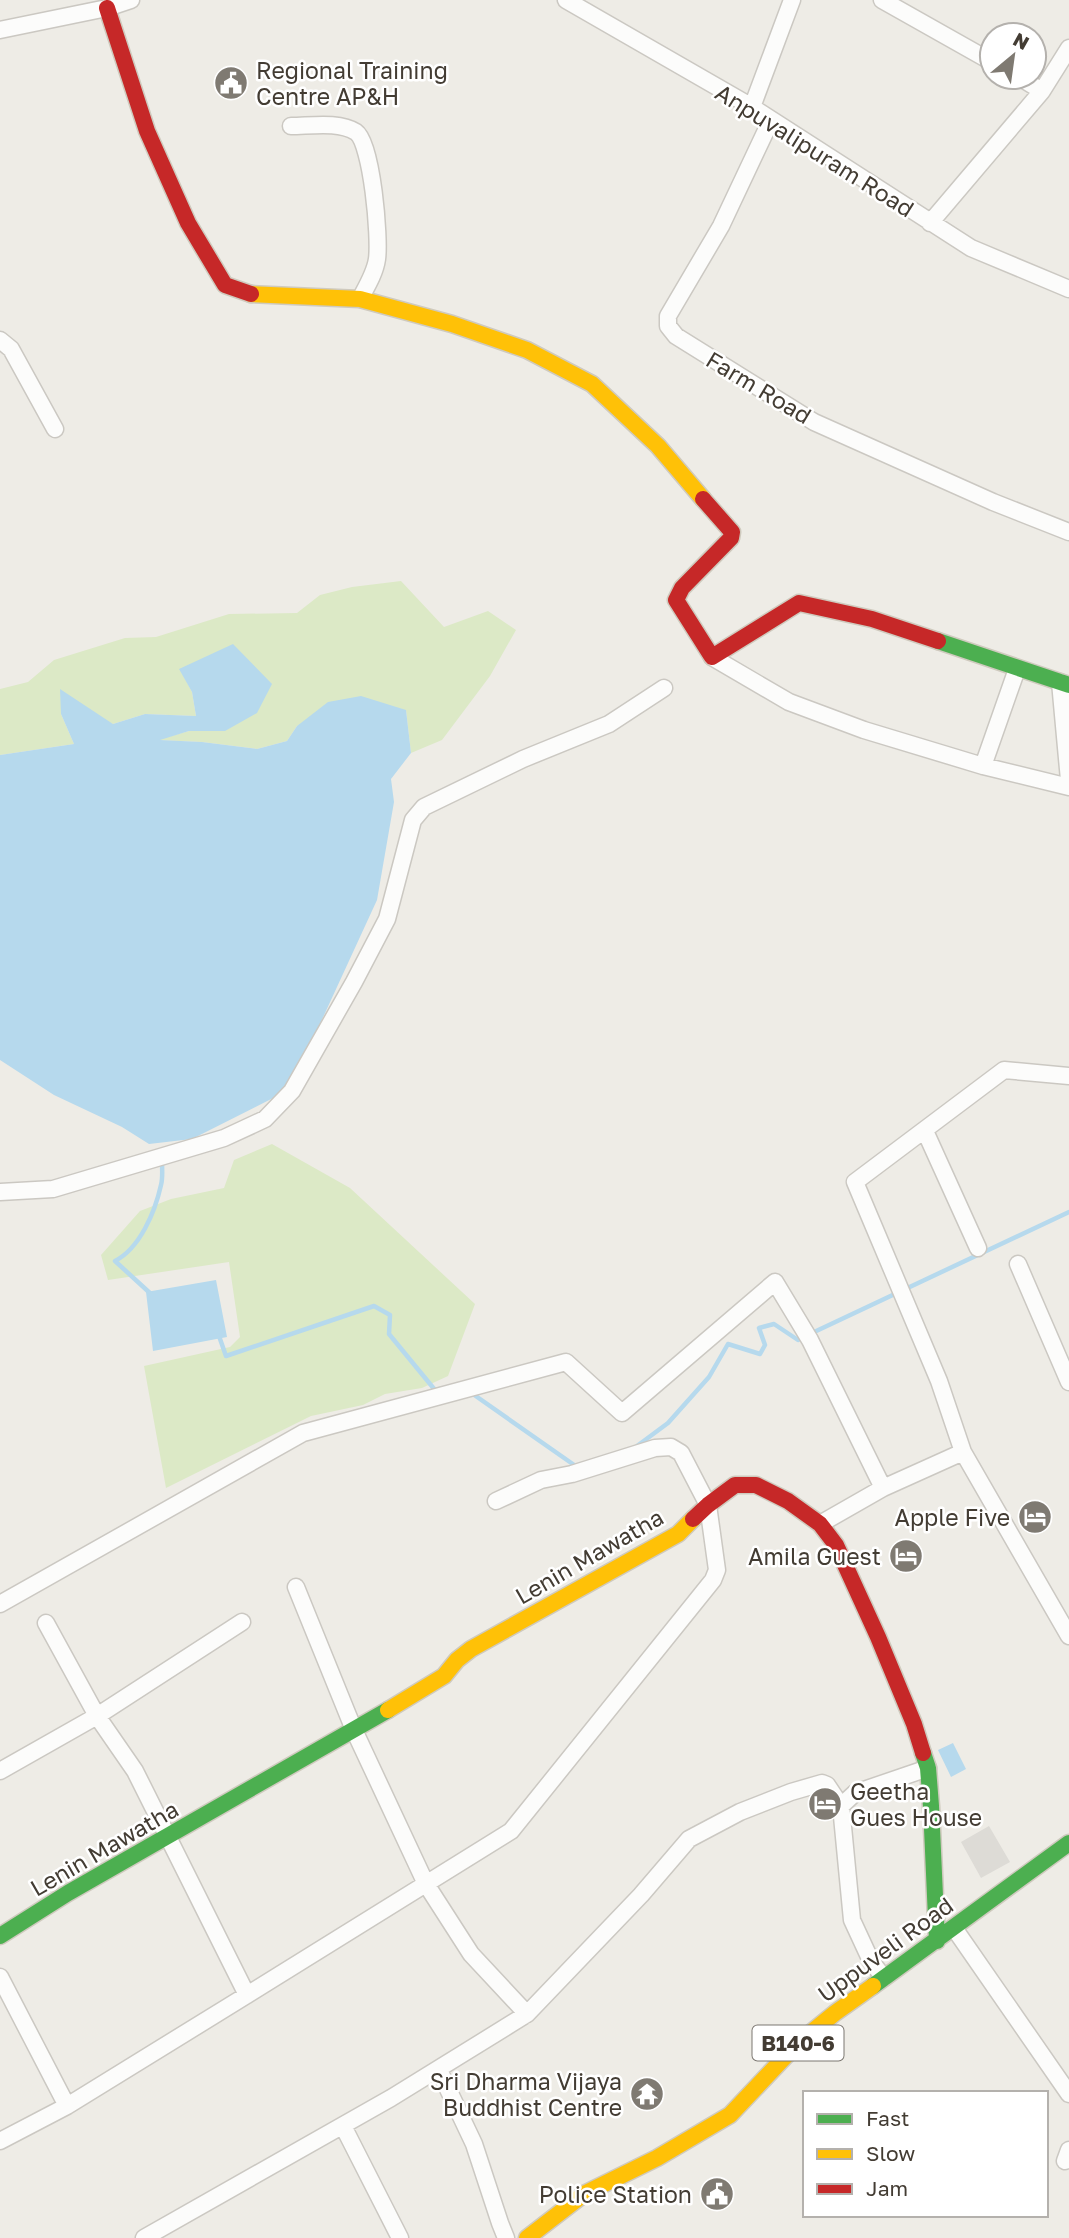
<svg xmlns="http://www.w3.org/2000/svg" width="1069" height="2238" font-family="'Golos Text',sans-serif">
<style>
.green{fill:#dce9c6}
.parking{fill:#dddbd6}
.water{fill:#b6d9ed}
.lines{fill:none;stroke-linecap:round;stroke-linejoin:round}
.stream{stroke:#b6d9ed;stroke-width:4.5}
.street-casing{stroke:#cbc8c2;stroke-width:19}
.fast-casing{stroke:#cfcabe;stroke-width:19}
.slow-casing{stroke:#cfcabe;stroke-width:19}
.jam-casing{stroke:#cfcabe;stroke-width:19}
.street{stroke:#fcfcfb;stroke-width:16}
.fast{stroke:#4caf50;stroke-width:16}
.slow{stroke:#ffc107;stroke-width:16}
.jam{stroke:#c62828;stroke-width:16}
.labels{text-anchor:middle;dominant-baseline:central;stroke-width:5;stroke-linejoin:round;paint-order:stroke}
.shield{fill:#fff;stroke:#7b7670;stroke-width:2}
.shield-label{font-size:21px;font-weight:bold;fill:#433c33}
.poi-label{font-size:23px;fill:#433c33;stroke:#fff;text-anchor:end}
.street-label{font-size:23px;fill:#433c33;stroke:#fff}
</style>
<rect width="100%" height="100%" fill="#eeece6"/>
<!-- green -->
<path class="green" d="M401 581 444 627 488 611 516 630 490 676 442 740 411 753 406 710 297 726 287 741 257 749 202 742 157 740 189 731H225L180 669 192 692 196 716 145 714 113 724 61 714 74 744 0 755V689L28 682 54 660 125 638 156 637 229 614 297 613 320 595 352 587Z
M272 1144 350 1188 475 1304 448 1376 422 1388 385 1394 363 1405 311 1416 166 1488 144 1366 230 1347 240 1337 229 1262 108 1280 101 1255 140 1211 171 1199 224 1188 234 1160Z"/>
<!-- parking -->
<path class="parking" d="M989 1826 1010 1862 981 1878 961 1842Z"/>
<!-- water -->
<path class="water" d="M233 644 272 684 257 713 225 731H189L160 740 202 742 257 749 287 741 297 726 328 702 361 696 406 710 411 753 391 779 394 802 377 900 308 1050 283 1093 192 1139 149 1144 122 1127 54 1095 0 1060V755L74 744 61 714 60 689 113 724 145 714 196 716 192 692 179 669Z
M216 1280 227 1337 153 1351 146 1292Z
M953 1743 966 1769 951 1777 938 1750Z"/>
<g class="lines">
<!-- stream -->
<path class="stream" d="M151 1294 115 1261C140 1248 155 1212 161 1185 163 1178 162 1169 162 1162
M812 1333 1069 1212
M219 1336 226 1356 374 1306 390 1315 389 1334 435 1390 440 1389
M470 1392 577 1467
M637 1446 668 1423 709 1377 728 1344 760 1354 765 1345 759 1328 774 1324 798 1340 804 1337"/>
<!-- street casing -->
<g class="street-casing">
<path id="street" d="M566 0 752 107 971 248 1069 289
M882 0 992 62
M0 30 107 8 131 0
M1019 77 1042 91
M752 107 792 0
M771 120 721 226 668 316V326L676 336 814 422 993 502 1069 532
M291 126C310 126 339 121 356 132 372 143 380 238 377 259 375 273 367 286 360 299
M930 223 1042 91 1069 48
M0 340 11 349 55 429
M712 657 789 702 864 730 983 766
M1017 669 983 766 1069 787
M1060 682 1069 780
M1069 1076 1004 1070 855 1182 939 1381 963 1452 1069 1636
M925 1131 978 1248
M0 1192 53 1189 224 1138 265 1119 292 1091 354 982 387 919 413 820 424 807 523 759 609 724 664 688
M1018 1264 1069 1382
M820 1524 883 1488 963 1452
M296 1587 354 1730 426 1884 471 1954 527 2014
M0 1604 303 1433 566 1362 622 1413 775 1282 810 1340 883 1488
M46 1623 97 1716 135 1771 247 1995 511 1831 713 1580 717 1570 708 1505 681 1453 671 1447 655 1448 572 1474 541 1480 496 1501
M0 1771 97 1716 242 1622
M841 1806 855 1793 928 1768
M954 1928 1069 2094
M0 1977 67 2106
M439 2070 474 2144 500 2223 506 2238
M343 2126 400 2238
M0 2141 67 2106 247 1995
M1065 2161 1069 2150
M144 2238 391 2098 527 2014 641 1895 689 1839 740 1812 791 1792 822 1783 827 1785 841 1806 852 1920 871 1961 884 1978"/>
</g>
<!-- fast casing -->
<g class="fast-casing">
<path id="fast" d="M938 641 1069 685
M923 1753 928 1768 931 1806 937 1941
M0 1936 68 1893 388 1710
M873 1986 1069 1843"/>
</g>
<!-- slow casing -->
<g class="slow-casing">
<path id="slow" d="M251 294 360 299 452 324 527 350 592 384 658 446 703 499
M388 1710 444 1676 457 1660 471 1649 678 1534 693 1519
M527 2238 584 2194 657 2158 730 2115 797 2044 835 2013 873 1986"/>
</g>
<!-- jam casing -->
<g class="jam-casing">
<path id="jam" d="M107 8 147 131 188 223 225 285 251 294
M703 499 732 532 731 538 682 588 676 600 712 657 799 603 872 619 938 641
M693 1519 708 1505 735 1485H756L788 1501 820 1524 836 1545 878 1637 914 1724 923 1753"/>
</g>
<!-- street -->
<use href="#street" class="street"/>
<!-- fast -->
<use href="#fast" class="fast"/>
<!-- slow -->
<use href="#slow" class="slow"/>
<!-- jam -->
<use href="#jam" class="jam"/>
</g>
<!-- icons -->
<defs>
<g id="civic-disc" transform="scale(1.75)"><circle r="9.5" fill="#7f7a72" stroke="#fff"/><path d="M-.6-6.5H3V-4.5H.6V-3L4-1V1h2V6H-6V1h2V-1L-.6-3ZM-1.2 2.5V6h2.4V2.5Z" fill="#fff"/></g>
<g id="hotel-disc" transform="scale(1.75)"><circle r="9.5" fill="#7f7a72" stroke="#fff"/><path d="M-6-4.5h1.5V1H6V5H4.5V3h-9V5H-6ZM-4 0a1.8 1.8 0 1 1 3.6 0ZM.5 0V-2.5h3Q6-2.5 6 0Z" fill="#fff"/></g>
<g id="temple-disc" transform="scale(1.75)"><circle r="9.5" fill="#7f7a72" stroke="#fff"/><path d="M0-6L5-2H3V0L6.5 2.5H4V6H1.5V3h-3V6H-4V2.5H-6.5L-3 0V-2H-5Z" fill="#fff"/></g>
</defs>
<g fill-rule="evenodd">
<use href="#civic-disc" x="231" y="83"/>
<use href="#hotel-disc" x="1035" y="1517"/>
<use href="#hotel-disc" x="906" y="1556"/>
<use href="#hotel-disc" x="825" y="1804"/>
<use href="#temple-disc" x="647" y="2094"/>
<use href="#civic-disc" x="717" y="2194"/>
</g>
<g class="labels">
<!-- shield labels -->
<rect class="shield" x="752.5" y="2025.5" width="91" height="35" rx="5"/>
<g class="shield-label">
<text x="798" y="2043">B140-6</text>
</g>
<!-- poi labels -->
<g class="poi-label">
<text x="256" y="70" text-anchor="start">Regional Training<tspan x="256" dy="26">Centre AP&amp;H</tspan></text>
<text x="1010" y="1517">Apple Five</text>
<text x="881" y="1556">Amila Guest</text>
<text x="850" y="1791" text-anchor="start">Geetha<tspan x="850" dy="26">Gues House</tspan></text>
<text x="622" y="2081">Sri Dharma Vijaya<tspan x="622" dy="26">Buddhist Centre</tspan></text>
<text x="692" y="2194">Police Station</text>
</g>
<!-- street labels -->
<g class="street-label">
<text transform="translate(815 150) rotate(32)">Anpuvalipuram Road</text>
<text transform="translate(759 387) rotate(31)">Farm Road</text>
<text transform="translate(589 1556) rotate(-30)">Lenin Mawatha</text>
<text transform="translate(104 1848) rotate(-30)">Lenin Mawatha</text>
<text transform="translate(885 1949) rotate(-36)">Uppuveli Road</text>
</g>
</g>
<!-- legend -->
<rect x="803" y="2091" width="245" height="126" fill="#ffffff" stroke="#b4b1ad" stroke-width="2"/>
<rect x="817" y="2114" width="35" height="10" fill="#4caf50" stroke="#b4b1ad" stroke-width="2"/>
<text x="866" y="2126" font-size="21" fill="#433c33">Fast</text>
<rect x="817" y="2149" width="35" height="10" fill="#ffc107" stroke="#b4b1ad" stroke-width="2"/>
<text x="866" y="2161" font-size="21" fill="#433c33">Slow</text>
<rect x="817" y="2184" width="35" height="10" fill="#c62828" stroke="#b4b1ad" stroke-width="2"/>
<text x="866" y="2196" font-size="21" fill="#433c33">Jam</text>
<!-- north arrow -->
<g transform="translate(1013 56) rotate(29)"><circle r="33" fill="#ffffff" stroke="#b4b1ad" stroke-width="2"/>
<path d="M0-5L12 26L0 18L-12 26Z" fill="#7f7a72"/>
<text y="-10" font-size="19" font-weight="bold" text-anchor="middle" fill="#433c33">N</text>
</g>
</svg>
